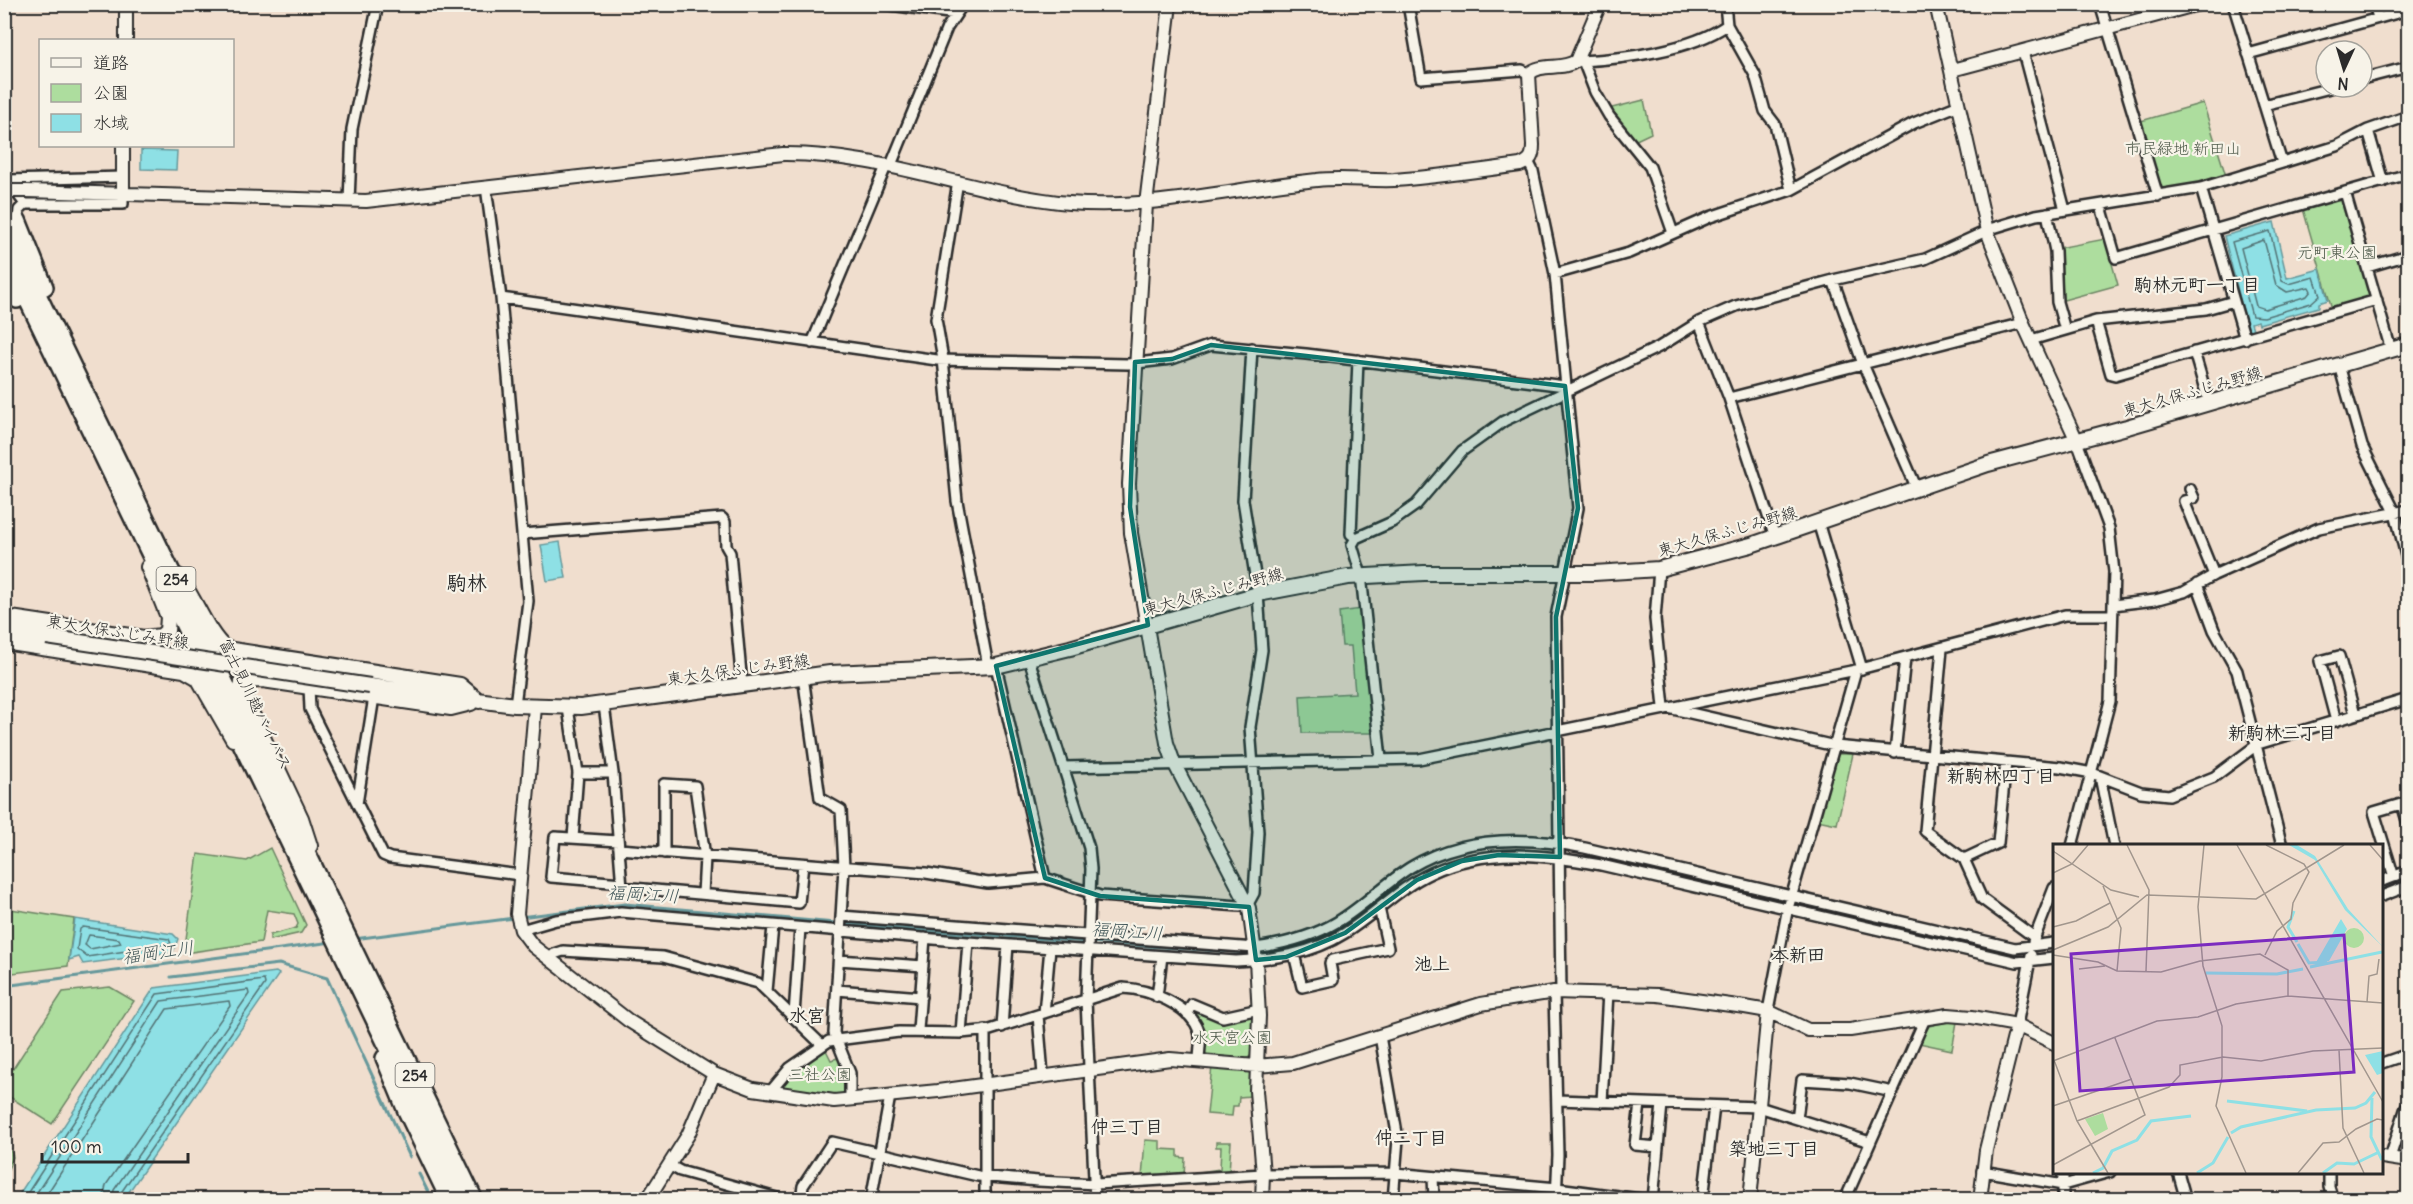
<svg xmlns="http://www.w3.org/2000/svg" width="2413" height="1204" font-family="Delius,'Klee One',sans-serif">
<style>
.green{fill:#addd9e;stroke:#6c8464;stroke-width:1.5}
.water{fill:#8ee0e5;stroke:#66989b;stroke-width:1.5}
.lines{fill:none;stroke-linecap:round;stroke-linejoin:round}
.shore{stroke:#537375;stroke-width:1.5}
.stream{stroke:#66989b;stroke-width:3}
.minor-casing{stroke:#2b2b2b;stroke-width:14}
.tertiary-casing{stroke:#2b2b2b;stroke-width:16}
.secondary-casing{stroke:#2b2b2b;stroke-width:18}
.trunk-casing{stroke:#2b2b2b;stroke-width:20}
.minor{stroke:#f7f3e8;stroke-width:9}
.tertiary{stroke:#f7f3e8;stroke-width:12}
.secondary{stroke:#f7f3e8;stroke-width:14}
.trunk{stroke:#f7f3e8;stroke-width:15}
.tertiary-bridge-casing{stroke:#2b2b2b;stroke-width:16;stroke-linecap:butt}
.secondary-bridge-casing{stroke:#2b2b2b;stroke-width:18;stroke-linecap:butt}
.tertiary-bridge{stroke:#f7f3e8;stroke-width:12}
.secondary-bridge{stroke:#f7f3e8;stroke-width:14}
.marked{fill:#0f766e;fill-opacity:0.2;stroke:#0f766e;stroke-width:4.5;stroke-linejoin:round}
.labels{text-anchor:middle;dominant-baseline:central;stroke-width:4.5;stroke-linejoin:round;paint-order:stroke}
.shield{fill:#f7f3e8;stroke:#686764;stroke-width:1.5}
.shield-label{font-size:15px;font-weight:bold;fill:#2b2b2b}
.park-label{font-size:16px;fill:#4c5848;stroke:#f7f3e8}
.street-label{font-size:16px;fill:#2b2b2b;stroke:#f7f3e8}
.neighbourhood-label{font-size:18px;font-weight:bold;fill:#2b2b2b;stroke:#f7f3e8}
.water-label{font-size:18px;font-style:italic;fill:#44585a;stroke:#f7f3e8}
.quarter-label{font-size:20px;font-weight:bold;fill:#2b2b2b;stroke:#f7f3e8}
.inset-river{fill:none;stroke:#8ee0e5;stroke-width:3}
.inset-road{fill:none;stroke:#a1968d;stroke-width:1.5}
.view{fill:#7b2cbf;fill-opacity:0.15;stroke:#7b2cbf;stroke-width:3}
.inset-edge{fill:none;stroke:#2b2b2b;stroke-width:3}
</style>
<rect width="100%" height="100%" fill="#f0dece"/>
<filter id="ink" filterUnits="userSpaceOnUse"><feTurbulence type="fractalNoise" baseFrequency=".0167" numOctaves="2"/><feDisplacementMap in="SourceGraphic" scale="12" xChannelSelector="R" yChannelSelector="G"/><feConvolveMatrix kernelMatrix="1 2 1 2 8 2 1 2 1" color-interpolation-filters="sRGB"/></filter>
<g filter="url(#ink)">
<!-- green -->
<path class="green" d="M1644 100 1651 133 1630 143 1608 109Z
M2203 103 2226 176 2165 191 2161 188 2141 121Z
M2339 199 2344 201 2370 295 2368 298 2332 309 2303 209Z
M2105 239 2118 285 2060 301 2058 248Z
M1362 609 1376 733H1302L1300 696 1355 693 1351 646H1342L1339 612Z
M1836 754H1853L1837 824 1817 820Z
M270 848 306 925 301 933 270 940V935L296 928 298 924 294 914 267 910 261 942 184 953 198 854 247 861Z
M4 908 74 919 68 966 5 974Z
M110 987 134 1001 52 1124 5 1094V1081L63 992Z
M1195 1009 1223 1020 1252 1013 1255 1016 1251 1055 1246 1060 1202 1053 1190 1014Z
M1947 1022H1957L1952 1050 1919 1043 1929 1026Z
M825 1048 831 1060 841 1057 847 1072V1093L842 1095 783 1087 782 1083Z
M1212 1066 1250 1072 1251 1096 1239 1097 1238 1106H1233L1232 1116 1207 1114Z
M5 1134 13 1157 5 1176H4Z
M1145 1140 1160 1141V1149L1178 1150V1157L1185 1158 1184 1176 1142 1178Z
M1216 1142H1231L1229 1173 1200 1174V1172L1220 1169 1221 1147H1216Z"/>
<!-- water -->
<path class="water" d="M141 150 177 151 176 170 141 169Z
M2274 222 2287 278 2320 269 2328 300 2319 303V307L2259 324 2258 321 2251 323 2253 329 2248 330 2224 236Z
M560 542 566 578 547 581 541 545Z
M75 919 173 934 178 939 173 952 83 964 79 957 69 960Z
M276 972 279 974 124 1199H16L154 988Z"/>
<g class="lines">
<!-- shore -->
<path class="shore" d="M2270 231 2282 281 2289 284 2314 277 2320 295 2311 303 2264 317 2252 316 2232 242Z
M2264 240 2276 285 2287 292 2309 287 2311 291 2307 296 2265 309 2256 306 2241 248Z
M83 927 169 939 171 944 87 957 77 949 80 929Z
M89 935 119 939 121 943 90 949 85 945Z
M23 1200 157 994 264 980 265 984 120 1194 119 1200
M32 1200 161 1001 248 990 249 994 114 1190 112 1200
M43 1200 167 1009 229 1001 230 1006 106 1185 103 1200"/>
<!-- stream -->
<path class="stream" d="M520 917 625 904 902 929 1247 953
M354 939 514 918
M171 977 279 964 327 978 410 1157
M4 986 332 942
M419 1174 432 1200"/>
<!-- minor casing -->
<g class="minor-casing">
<path id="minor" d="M883 4 956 14
M1408 4 1421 78 1522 70 1529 74
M1725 4 1727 25 1755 75 1765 111 1775 124 1791 190
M2100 4 2158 196
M2233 4 2282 163
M2374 4 2378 18
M2023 52 2065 210
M2248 54 2408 10
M1580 61C1625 59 1691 50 1727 25
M1583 61 1595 92 1609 116 1650 167 1673 233
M2362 79 2408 67
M2264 105 2334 87
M2368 130 2383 182
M1528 161 1533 171 1555 274 1578 508 1556 617 1561 992
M891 165 947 28 963 4
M958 181 936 319 943 359 957 501 988 666
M486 187 501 298 528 601 515 705
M2201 188 2245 339
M2345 192 2391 350
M349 201 352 129 378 4
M25 204 7 180 123 177
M2101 206 2116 258 2408 174
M2047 213 2055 251 2057 302 2065 330
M18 220 19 210 25 204H123V195
M2367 267 2408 255
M1555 274 1629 253 1710 217 1791 190 1914 123 1959 105
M1833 280 1863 364 1917 489
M501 298 937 360 1128 364 1172 359 1211 345 1306 354 1565 386
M2096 321 2111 374 2115 375 2377 300
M1699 322 1729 398
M2031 340 2096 321 2206 309 2234 301
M812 343 887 164
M2194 352 2209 403
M1358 360 1351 534 1356 538 1352 545 1361 575 1381 759
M2339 365 2362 446 2395 512 2408 564
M2190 489 2194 498 2184 501 2214 575
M1818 522 1862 669
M522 534 722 518 725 522 726 546 730 553 742 685
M1775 537 1729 398 2023 323
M1356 538 1392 522 1416 505 1462 451 1504 421 1659 347 1699 322 1736 306 1833 280 1925 259 1993 228 2036 215 2201 188 2337 146 2368 130 2408 116
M2408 566V582
M1659 569 1655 619 1664 707 1835 746 2060 767 2092 773 2141 792 2169 795 2214 777 2258 744 2408 699
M2197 584 2214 630 2237 671 2282 846
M2113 605 2155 600 2184 592 2214 575 2319 528 2408 510
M1942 649 1925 831 1964 859 1982 899 2034 937
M1029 659 1089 848 1091 869 1086 1000 1095 1200
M996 666 1045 878 1100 896 1240 906 1248 904 1254 893 1258 832 1250 727 1262 650 1258 594 1243 500 1252 348
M803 676 820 798 841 810 844 867 834 1033 850 1073V1100
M309 687 310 709 383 855 390 858 520 875
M604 705 613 773 622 887 799 903 803 864
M568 708 578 773 573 838
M2336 721 2320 661 2339 656 2355 714
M1895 753 1905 658
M1064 767 1419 759 1856 670 2065 615H2112
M578 773H613
M2100 776 2114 846
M357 804 374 697
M2402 804 2408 824
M618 841 555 837 551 877 622 883
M2072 846 2110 701 2114 572 2109 528 2077 441
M619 849 926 873 988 883 1045 878
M664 853V784L695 786 705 857 703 894
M1964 859 1998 843 2006 762
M2394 877 2374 812 2408 802
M2382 881 2408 871
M2382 896 2408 886
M841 916 1255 948C1284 944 1312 937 1337 922 1364 906 1385 883 1411 867 1464 835 1526 836 1585 848L2015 948 2054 943
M521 930 556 920 621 912 968 942 1236 961C1275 959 1312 954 1345 933 1375 914 1399 888 1431 873 1486 847 1543 854 1601 865L2017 962 2054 958
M2033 942 2054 888
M1294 954 1302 987 1333 980 1330 963 1333 960 1388 948 1379 908
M550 959 554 954 563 951 663 957 758 983 821 1044
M839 960 923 966
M837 990 921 997
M767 991 773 926
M1554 992 1558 1155 1556 1200
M1157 997 1162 956
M1768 1011 1787 912 1856 670
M1044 1013 1050 948
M1187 1014 1192 1004 1223 1017 1259 1009
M794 1015 800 928
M1038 1015 1043 1075
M2017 1025 2031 955
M1002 1027 1008 945
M918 1030 925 938
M985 1030V1200
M961 1033 968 942
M1380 1036 1398 1139 1393 1200
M2382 1063 2408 1054
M770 1092 790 1068 829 1041 899 1032 961 1033 990 1030 1123 988C1148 989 1190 1005 1199 1031 1202 1040 1199 1051 1199 1060
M1557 1100 1759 1107 1870 1142
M1602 1102 1608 992
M1640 1104 1635 1145 1658 1147 1653 1200
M1797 1119 1802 1080 1850 1083 1893 1092
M1658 1147 1662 1104
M2390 1158 2406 1107 2408 1105
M669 1165 680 1171 784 1200
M1982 1171 2063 1185 2110 1172
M2178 1172 2186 1200
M2329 1172V1187L2333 1200
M1433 1177 1434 1200
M801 1200 803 1186 832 1142 978 1176 1038 1181 1096 1184 1263 1174 1395 1173 1557 1188 1648 1200
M871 1200 890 1096
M1703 1200 1714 1106
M1845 1200 1924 1021
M2063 1200V1172"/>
</g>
<!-- tertiary casing -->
<g class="tertiary-casing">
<path id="tertiary" d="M1170 4 1146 204 1129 484 1131 533 1167 743 1174 763 1249 908 1256 960 1259 1016 1256 1091 1263 1174 1262 1200
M1936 4 1987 231 2023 323 2077 441
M126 40V4
M1952 70 2199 4
M27 191 366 201 783 154C883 153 972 194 1069 203 1152 210 1234 188 1317 180 1342 177 1368 181 1394 180 1436 177 1478 171 1520 165 1531 161 1533 156 1533 145L1529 74C1541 62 1562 71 1576 61L1600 4
M123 195V146
M535 707 517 914 521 930 533 946 629 1021 714 1074 753 1089 834 1101 938 1091 1170 1059 1256 1066 1293 1063 1481 1004 1554 992 1658 995 1745 1007 1768 1011 1808 1030H1850L1948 1015 1972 1017 2017 1025 2054 1043
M2382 1157 2408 1161
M647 1200 688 1135 714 1074
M1750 1200 1768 1011
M1980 1200 1986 1150 2017 1025"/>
</g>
<!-- secondary casing -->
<g class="secondary-casing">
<path id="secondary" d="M178 576C194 596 207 634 226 649L460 685 479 701
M4 617 144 638 161 636 167 631 168 617 148 567
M4 631 47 637
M4 642 184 670 198 678 233 739
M370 686 515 705 581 707 830 673 996 666 1070 648 1258 594 1348 577 1424 573H1594L1659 569 1751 545 1988 464 2127 427 2408 345
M310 846 301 818 242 693V681L263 680 451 708 471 703"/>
</g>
<!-- trunk casing -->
<g class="trunk-casing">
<path id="trunk" d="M18 220 45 287
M4 224 475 1200
M4 252 461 1200
M4 277 17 300
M384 1058 406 1111 449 1200"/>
</g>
<!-- minor -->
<use href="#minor" class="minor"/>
<!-- tertiary -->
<use href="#tertiary" class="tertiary"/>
<!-- secondary -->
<use href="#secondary" class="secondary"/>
<!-- trunk -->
<use href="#trunk" class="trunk"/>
<!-- tertiary-bridge casing -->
<g class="tertiary-bridge-casing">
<path id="tertiary-bridge" d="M4 191H27"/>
</g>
<!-- secondary-bridge casing -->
<g class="secondary-bridge-casing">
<path id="secondary-bridge" d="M47 637 370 686"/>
</g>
<!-- tertiary-bridge -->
<use href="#tertiary-bridge" class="tertiary-bridge"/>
<!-- secondary-bridge -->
<use href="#secondary-bridge" class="secondary-bridge"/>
</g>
</g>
<!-- marked area -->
<path class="marked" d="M1211 345 1565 386 1578 508 1556 617 1560 857 1499 855 1462 861 1417 880 1345 933 1286 957 1256 960 1249 907 1100 896 1045 878 996 666 1148 625 1130 507 1135 362 1172 359Z"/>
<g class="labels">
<!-- shield labels -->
<g class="shield">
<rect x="156.5" y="567" width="39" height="24" rx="4.5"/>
<rect x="395.5" y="1063" width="39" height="24" rx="4.5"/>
</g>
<g class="shield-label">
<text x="176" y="579">254</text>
<text x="415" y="1075">254</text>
</g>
<!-- park labels -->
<g class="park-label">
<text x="2183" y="148">市民緑地 新田山</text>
<text x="2337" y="252">元町東公園</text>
<text x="1232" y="1037">水天宮公園</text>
<text x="820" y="1074">三社公園</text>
</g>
<!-- street labels -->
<g class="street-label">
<text transform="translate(2192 391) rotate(-16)">東大久保ふじみ野線</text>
<text transform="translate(1727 531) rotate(-16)">東大久保ふじみ野線</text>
<text transform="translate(1213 591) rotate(-15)">東大久保ふじみ野線</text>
<text transform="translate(118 631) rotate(9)">東大久保ふじみ野線</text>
<text transform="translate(738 669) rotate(-8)">東大久保ふじみ野線</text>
<text transform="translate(256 704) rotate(64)">富士見川越バイパス</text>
</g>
<!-- neighbourhood labels -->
<g class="neighbourhood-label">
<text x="2197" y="284">駒林元町一丁目</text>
<text x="2282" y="732">新駒林三丁目</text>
<text x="2001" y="775">新駒林四丁目</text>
<text x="1798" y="954">本新田</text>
<text x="1432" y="963">池上</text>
<text x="807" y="1015">水宮</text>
<text x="1127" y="1126">仲三丁目</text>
<text x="1411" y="1137">仲二丁目</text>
<text x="1774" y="1148">築地三丁目</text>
</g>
<!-- water labels -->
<g class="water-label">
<text transform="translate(643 894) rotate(3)">福岡江川</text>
<text transform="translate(1127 931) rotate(4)">福岡江川</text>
<text transform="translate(158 952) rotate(-8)">福岡江川</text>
</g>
<!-- quarter labels -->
<g class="quarter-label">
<text x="467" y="582">駒林</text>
</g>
</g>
<!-- overview -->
<g transform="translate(2053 844)">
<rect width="330" height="330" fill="#f0dece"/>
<path d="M291 94a10 10 0 1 1 20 0a10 10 0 1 1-20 0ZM50 269 55 285 42 292 32 275Z" fill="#addd9e"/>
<path d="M236 1H244L262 12 295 65 330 103 292 66 262 16ZM288 75 294 85 276 117 262 120ZM330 207V229L324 231 312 211Z" fill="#8ee0e5"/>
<path class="inset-river" d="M241 67 235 83 244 98M245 100 256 119 274 118M257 123 329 108M153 129 224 130 250 125M319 254 318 293 329 316M174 257 254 267M178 289 188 283 263 266 302 264 313 259 322 248M40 329 50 324 59 307 84 296 98 277 138 272M144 329 160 319 175 293M270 329 284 319 301 320 324 309"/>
<path class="inset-road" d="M74 1 96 46 93 127M151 1 145 63 150 122 169 182V233L163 262 193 329M184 1 330 258M317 1 330 16M0 7 58 46 86 53M0 29 19 20 35 1M50 42 68 84 64 127M0 83 23 77 57 59M0 106 55 83 94 51 203 55 291 1M0 111 45 118 64 127 108 128 147 117 207 110 235 126V152M212 111 224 87 238 75 240 59 256 28 251 20 213 1M26 125 52 122M314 158 316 132 324 130 326 115M286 206 290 284 311 329M1 216 24 277 55 329M0 217 104 177 145 173 183 160 235 152 330 159M0 262 79 235M24 277 116 243 127 231V221L170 213 208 217 260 207 330 204M0 321 92 271 62 194M245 329 270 299 286 298 303 285 324 275 330 276"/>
<path class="view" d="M291 91 301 228 27 247 18 110Z"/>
<rect width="330" height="330" class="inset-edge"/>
</g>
<!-- margin -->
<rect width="2413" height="1204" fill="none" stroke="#f7f3e8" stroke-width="24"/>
<rect x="12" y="12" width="2389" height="1180" fill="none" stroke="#2b2b2b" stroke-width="2" filter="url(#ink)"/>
<!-- legend -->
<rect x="39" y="39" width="195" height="108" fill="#f7f3e8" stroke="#a5a39c" stroke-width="1.5"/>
<rect x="51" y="58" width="30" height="9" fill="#f7f3e8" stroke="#a5a39c" stroke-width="1.5"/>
<text x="93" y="69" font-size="18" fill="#2b2b2b">道路</text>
<rect x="51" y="84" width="30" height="18" fill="#addd9e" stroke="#a5a39c" stroke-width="1.5"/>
<text x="93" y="99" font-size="18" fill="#2b2b2b">公園</text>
<rect x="51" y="114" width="30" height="18" fill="#8ee0e5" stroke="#a5a39c" stroke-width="1.5"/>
<text x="93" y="129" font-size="18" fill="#2b2b2b">水域</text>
<!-- north arrow -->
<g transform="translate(2344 69) rotate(184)"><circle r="28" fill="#f7f3e8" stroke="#a5a39c" stroke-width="1.5"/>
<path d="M0-4.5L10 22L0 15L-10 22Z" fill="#2b2b2b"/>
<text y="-9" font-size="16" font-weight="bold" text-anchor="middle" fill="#2b2b2b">N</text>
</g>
<!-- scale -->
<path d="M42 1153v9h146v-9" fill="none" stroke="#2b2b2b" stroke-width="3"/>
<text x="51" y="1153" font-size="18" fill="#2b2b2b" stroke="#f7f3e8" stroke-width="4.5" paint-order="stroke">100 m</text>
</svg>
